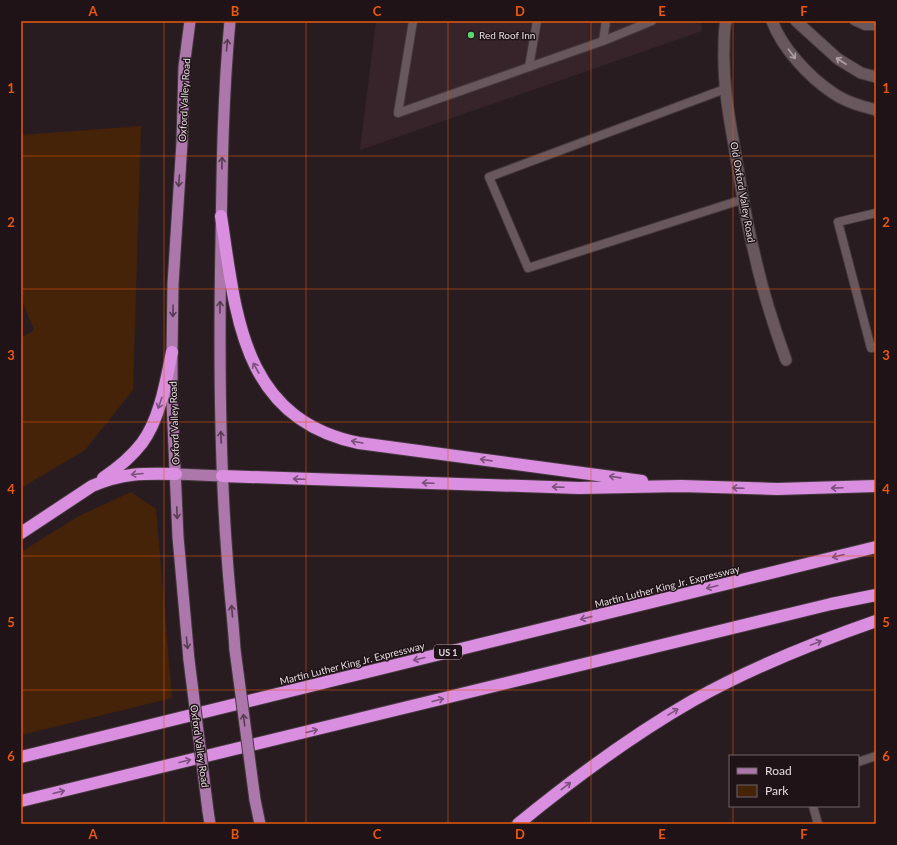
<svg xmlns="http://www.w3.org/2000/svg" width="897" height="845" font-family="Lato,sans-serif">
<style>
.built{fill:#37242b}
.green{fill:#442308}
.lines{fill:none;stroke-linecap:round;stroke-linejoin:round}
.service-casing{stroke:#44393e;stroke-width:10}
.minor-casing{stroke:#44393e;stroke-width:13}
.primary-casing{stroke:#44393e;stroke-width:13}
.motorway-casing{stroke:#44393e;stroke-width:14}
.service{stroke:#68585d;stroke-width:8}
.minor{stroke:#68585d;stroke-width:11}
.primary{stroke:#ac78ab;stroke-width:11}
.motorway{stroke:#d98edf;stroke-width:12}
.primary-bridge-casing{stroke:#44393e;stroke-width:13;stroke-linecap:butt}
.primary-bridge{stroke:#ac78ab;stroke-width:11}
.oneway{stroke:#583b53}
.oneway2{stroke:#ada1a4}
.oneway3{stroke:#7c507c}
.grid{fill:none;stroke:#e8590c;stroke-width:1;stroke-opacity:0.55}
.poi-dot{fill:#59d56f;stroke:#201318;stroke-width:1.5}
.labels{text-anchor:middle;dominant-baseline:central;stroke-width:3;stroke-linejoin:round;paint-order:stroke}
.shield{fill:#201318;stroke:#aaa0a3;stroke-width:1}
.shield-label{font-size:9px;font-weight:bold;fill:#e5dcdf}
.poi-label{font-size:10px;fill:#e5dcdf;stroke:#201318;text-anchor:start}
.street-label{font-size:10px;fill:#e5dcdf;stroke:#201318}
.neatline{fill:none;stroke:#e8590c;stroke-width:1.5}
.grid-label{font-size:13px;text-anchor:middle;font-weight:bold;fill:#e8590c}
</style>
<rect width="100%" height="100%" fill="#291c21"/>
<!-- built -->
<path class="built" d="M376 21H701L702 31 360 150Z"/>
<!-- green -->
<path class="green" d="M141 126 133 390 85 450 21 488V338L34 330 21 298V135Z
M131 492 156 509 172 698 21 735V552L79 516Z"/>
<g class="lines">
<!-- service casing -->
<g class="service-casing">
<path id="service" d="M413 21 398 113 603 41 652 21
M854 21 865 26H876
M603 41 606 21
M529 67 537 21
M725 89 489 177 528 268 744 199
M876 213 838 222 871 348 876 347
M858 762 876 756
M813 806 818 824"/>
</g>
<!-- minor casing -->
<g class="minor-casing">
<path id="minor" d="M726 21C724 30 724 39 724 48 723 81 728 112 734 145 740 180 745 217 754 252 762 289 773 324 786 360
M772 21C782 48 809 77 833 93 846 102 861 106 876 110
M796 21 838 59 861 73 876 77"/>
</g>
<!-- primary casing -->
<g class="primary-casing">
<path id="primary" d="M230 21C223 95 222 168 221 242 219 346 219 451 227 555 229 587 233 618 235 650
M176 474 222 476
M189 660 178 537 172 402V352L173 284 182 142 184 67 190 21
M255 800 260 824
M208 811 210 824"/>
</g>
<!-- motorway casing -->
<g class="motorway-casing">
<path id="motorway" d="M221 216C236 314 241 419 359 443L642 481
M222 476 579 488 681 486 777 489 876 486
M103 478C118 468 132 456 142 443 160 419 166 381 172 352
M21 533 92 486C122 473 143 473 176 474
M21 757 876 547
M21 801 831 604 876 595
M518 824C573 779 631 736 692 701 750 668 813 643 876 621"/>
</g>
<!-- service -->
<use href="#service" class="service"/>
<!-- minor -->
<use href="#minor" class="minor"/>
<!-- primary -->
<use href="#primary" class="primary"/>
<!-- motorway -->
<use href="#motorway" class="motorway"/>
<!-- primary-bridge casing -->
<g class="primary-bridge-casing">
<path id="primary-bridge" d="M235 650 255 800
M189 660 208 811"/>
</g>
<!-- primary-bridge -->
<use href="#primary-bridge" class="primary-bridge"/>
</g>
<!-- one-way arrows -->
<defs><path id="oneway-shaft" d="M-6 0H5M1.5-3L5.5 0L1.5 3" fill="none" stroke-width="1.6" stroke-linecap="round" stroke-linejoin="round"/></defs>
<g class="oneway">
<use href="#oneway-shaft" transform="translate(227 45) rotate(-85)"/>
<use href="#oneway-shaft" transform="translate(222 163) rotate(-89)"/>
<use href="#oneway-shaft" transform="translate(179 181) rotate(94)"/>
<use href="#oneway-shaft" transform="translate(220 307) rotate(-89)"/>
<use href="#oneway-shaft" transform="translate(173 311) rotate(91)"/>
<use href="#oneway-shaft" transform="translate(221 437) rotate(-92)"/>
<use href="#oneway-shaft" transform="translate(177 513) rotate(88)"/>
<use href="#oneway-shaft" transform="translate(232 611) rotate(-95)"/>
<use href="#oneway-shaft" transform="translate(187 643) rotate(84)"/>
<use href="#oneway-shaft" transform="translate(244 720) rotate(-97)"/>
</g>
<g class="oneway2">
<use href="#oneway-shaft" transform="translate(792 54) rotate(53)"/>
<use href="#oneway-shaft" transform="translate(841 61) rotate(-147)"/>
</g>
<g class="oneway3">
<use href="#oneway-shaft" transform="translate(256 368) rotate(-119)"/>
<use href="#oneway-shaft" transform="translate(160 403) rotate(109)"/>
<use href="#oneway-shaft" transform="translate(357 442) rotate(-170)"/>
<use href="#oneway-shaft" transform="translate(486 460) rotate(-172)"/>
<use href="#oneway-shaft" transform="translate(137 474) rotate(175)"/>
<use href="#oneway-shaft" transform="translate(615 477) rotate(-172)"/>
<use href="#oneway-shaft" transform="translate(299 479) rotate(-178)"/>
<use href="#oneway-shaft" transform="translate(428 483) rotate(-178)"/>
<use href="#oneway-shaft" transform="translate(558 487) rotate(-178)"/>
<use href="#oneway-shaft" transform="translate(738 488) rotate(-178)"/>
<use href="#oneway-shaft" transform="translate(837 488) rotate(178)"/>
<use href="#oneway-shaft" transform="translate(838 556) rotate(166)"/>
<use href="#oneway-shaft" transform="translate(712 587) rotate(166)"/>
<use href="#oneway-shaft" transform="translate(586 618) rotate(166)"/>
<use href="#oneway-shaft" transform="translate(816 643) rotate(-22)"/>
<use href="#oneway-shaft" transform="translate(419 659) rotate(166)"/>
<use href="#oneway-shaft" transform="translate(438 700) rotate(-14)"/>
<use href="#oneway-shaft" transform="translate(673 712) rotate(-31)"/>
<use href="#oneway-shaft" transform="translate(312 731) rotate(-14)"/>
<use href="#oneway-shaft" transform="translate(185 761) rotate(-14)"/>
<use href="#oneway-shaft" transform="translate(566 786) rotate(-38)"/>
<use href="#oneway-shaft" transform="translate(59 792) rotate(-14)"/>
</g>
<!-- grid -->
<path class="grid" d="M164 21V824M306 21V824M448 21V824M591 21V824M733 21V756M21 156H876M21 289H876M21 422H876M21 556H876M21 690H876M733 806V824"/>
<!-- markers -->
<circle class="poi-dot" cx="471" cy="35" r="4"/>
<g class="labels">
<!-- shield labels -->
<rect class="shield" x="434" y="645" width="28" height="14" rx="3"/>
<g class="shield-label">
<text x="448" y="652">US 1</text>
</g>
<!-- poi labels -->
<g class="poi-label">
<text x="479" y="35">Red Roof Inn</text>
</g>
<!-- street labels -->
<g class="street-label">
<text transform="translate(184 100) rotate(-87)">Oxford Valley Road</text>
<text transform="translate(743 192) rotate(80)">Old Oxford Valley Road</text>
<text transform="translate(174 423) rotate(-92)">Oxford Valley Road</text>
<text transform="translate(667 586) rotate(-14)">Martin Luther King Jr. Expressway</text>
<text transform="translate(352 663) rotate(-14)">Martin Luther King Jr. Expressway</text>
<text transform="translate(200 746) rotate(82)">Oxford Valley Road</text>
</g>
</g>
<!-- border -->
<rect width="897" height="845" fill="none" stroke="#201318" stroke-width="44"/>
<!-- legend -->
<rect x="729" y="755" width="130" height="52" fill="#201318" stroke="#6f6368"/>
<rect x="737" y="768" width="20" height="6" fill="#ac78ab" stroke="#6f6368"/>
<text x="765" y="775" font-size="12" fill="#e5dcdf">Road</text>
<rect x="737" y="785" width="20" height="12" fill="#442308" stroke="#6f6368"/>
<text x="765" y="795" font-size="12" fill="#e5dcdf">Park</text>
<rect x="22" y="22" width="853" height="801" class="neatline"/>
<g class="grid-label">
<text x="93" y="16">A</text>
<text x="235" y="16">B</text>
<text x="377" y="16">C</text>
<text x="520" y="16">D</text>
<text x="662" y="16">E</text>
<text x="804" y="16">F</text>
<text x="11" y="93">1</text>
<text x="886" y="93">1</text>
<text x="11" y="227">2</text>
<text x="886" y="227">2</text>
<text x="11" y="360">3</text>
<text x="886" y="360">3</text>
<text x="11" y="494">4</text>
<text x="886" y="494">4</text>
<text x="11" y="627">5</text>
<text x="886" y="627">5</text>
<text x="11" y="761">6</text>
<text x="886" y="761">6</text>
<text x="93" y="839">A</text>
<text x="235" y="839">B</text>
<text x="377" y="839">C</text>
<text x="520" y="839">D</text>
<text x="662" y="839">E</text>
<text x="804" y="839">F</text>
</g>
</svg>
